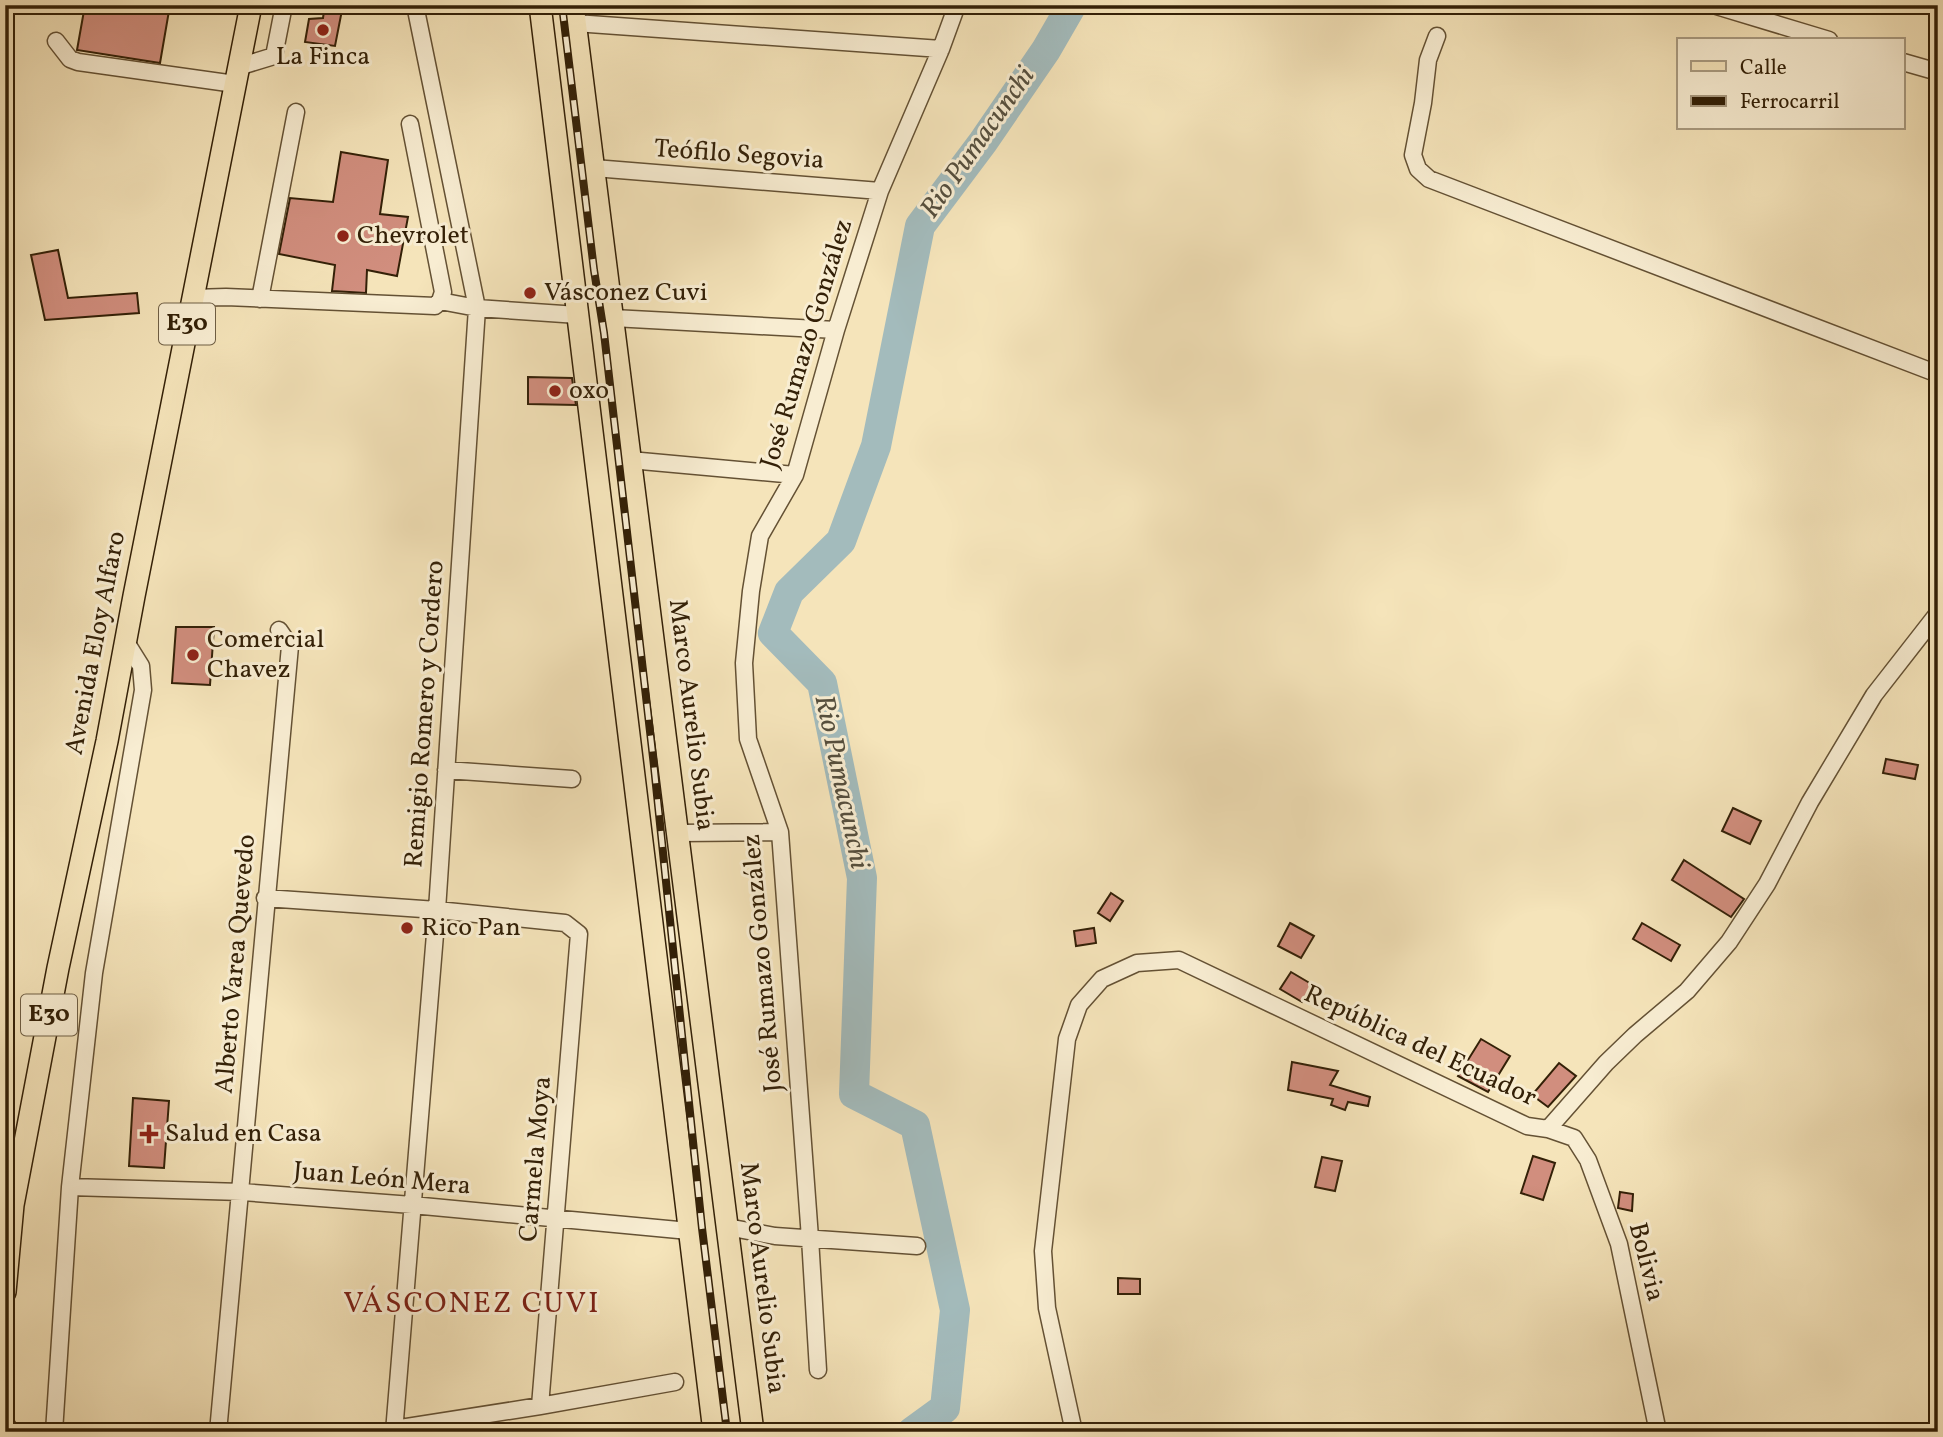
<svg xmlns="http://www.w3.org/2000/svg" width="1943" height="1437" font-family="Vollkorn,serif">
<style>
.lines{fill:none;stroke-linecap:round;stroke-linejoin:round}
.river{stroke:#a3bbbc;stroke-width:30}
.building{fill:#d18e7e;stroke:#332007;stroke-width:2}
.minor-casing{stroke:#645134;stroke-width:19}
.major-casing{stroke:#332007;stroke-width:24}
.minor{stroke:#f8edd2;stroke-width:16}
.major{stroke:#f5e4ba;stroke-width:21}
.rail-casing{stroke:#332007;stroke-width:8}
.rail{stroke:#f8edd2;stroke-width:5;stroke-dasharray:16;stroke-linecap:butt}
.poi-dot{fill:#8f2418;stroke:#f8edd2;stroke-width:2.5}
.labels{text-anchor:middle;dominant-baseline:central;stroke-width:6;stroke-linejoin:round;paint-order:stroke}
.shield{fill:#f8edd2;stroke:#6e5e44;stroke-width:2}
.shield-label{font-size:24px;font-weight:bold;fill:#332007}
.poi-label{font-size:26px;fill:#332007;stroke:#f8edd2;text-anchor:start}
.street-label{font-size:26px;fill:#332007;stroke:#f8edd2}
.water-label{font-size:28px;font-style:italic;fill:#554e3d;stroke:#f8edd2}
.quarter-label{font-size:30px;letter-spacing:2px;fill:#7a1f14;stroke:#f8edd2}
</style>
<rect width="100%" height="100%" fill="#f5e4ba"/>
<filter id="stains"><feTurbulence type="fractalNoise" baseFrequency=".00286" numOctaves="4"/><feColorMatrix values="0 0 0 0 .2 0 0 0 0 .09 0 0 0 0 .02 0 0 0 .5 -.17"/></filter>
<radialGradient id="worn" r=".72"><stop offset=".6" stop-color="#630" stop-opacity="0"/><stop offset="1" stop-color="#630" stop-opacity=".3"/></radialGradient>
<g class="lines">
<!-- river -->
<path class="river" d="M912 1432 945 1408 955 1310 915 1125 854 1094 862 878 822 683 773 633 789 592 841 541 876 446 920 226 983 142 1046 50 1072 5"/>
</g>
<!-- building -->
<path class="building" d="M85 5H170L160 63 77 50Z
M325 5H343L335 46 305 42 309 19 323 18Z
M341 152 388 160 380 214 408 217 397 276 367 270 366 293 332 291 335 265 279 254 290 198 333 202Z
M58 250 68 298 137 293 139 313 45 320 31 255Z
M528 377 572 378 576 405 528 404Z
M176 627H214L210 685 172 683Z
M1886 759 1918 765 1915 779 1883 773Z
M1733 808 1761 821 1750 844 1722 831Z
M1684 860 1744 899 1731 917 1672 880Z
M1111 893 1123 901 1110 921 1098 913Z
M1290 923 1314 936 1301 958 1278 946Z
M1642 923 1680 945 1671 961 1633 939Z
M1094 928 1096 943 1076 946 1074 931Z
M1291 972 1313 985 1302 1002 1280 989Z
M1481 1039 1510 1056 1488 1092 1458 1076Z
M1292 1062 1338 1071 1330 1085 1370 1097 1368 1106 1348 1102 1345 1110 1331 1105 1333 1099 1288 1090Z
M1559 1063 1576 1076 1548 1107 1532 1095Z
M133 1098 169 1101 164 1168 129 1166Z
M1533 1156 1555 1163 1543 1200 1521 1193Z
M1322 1157 1342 1161 1335 1191 1315 1187Z
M1620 1192 1633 1194 1632 1211 1618 1208Z
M1118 1278 1140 1279V1294H1118Z"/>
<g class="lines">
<!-- minor casing -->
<g class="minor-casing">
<path id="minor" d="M1713 5 1829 40
M575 23 941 49
M1437 36 1428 60 1423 103 1413 155 1418 169 1429 179 1938 374
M56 41 70 59 78 62 235 84
M1903 62 1938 72
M238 67 274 56 284 5
M594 168 880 191
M193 298 226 297 435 306 440 301 443 292 410 124
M260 299 296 112
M440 301 477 308 578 315
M613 318 836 330
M630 460 795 475
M446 770 572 779
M678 833 780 832
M265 898 437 910 565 923 579 934 540 1406
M1548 1129 1606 1063 1635 1035 1687 991 1729 942 1767 884 1810 802 1874 695 1938 613
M70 1187 242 1192 412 1205 689 1231
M727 1227 775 1236 917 1246
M818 1370 810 1238 780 832 748 739 744 663 751 591 760 536 795 475 836 330 880 191 941 49 957 5
M394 1429 540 1406 675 1382
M54 1432 70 1187 94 973 143 690 141 666 126 642
M218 1432C244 1170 264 908 290 646L279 630
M394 1432 437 910 477 308 415 5
M1074 1432 1047 1308 1043 1251 1067 1039 1079 1005 1102 979 1137 963 1179 960 1527 1126 1548 1129 1574 1138 1588 1160 1619 1244 1658 1432"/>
</g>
<!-- major casing -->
<g class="major-casing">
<path id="major" d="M540 5 714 1432
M573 5 753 1432
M5 1292 13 1205 58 968 107 741 134 596 251 5
M5 1427 6 1432"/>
</g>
<!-- minor -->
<use href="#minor" class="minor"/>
<!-- major -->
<use href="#major" class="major"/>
<!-- rail casing -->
<g class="rail-casing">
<path id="rail" d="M562 5 594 270 604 333 654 766 702 1228 727 1432"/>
</g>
<!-- rail -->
<use href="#rail" class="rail"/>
</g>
<!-- markers -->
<g class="poi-dot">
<circle cx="323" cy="30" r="7"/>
<circle cx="343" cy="236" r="7"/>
<circle cx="530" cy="293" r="7"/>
<circle cx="555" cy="391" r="7"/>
<circle cx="193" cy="655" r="7"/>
<circle cx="407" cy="928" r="7"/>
<path d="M145.5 1123.5h7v7h7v7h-7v7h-7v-7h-7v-7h7z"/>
</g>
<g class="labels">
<!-- shield labels -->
<g class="shield">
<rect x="159" y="303.5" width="56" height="41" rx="5"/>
<rect x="21" y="994.5" width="56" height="41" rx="5"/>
</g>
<g class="shield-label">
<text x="187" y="324">E30</text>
<text x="49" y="1015">E30</text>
</g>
<!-- poi labels -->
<g class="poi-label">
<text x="323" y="57" text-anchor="middle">La Finca</text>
<text x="357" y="236">Chevrolet</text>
<text x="544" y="293">Vásconez Cuvi</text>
<text x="569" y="391">oxo</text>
<text x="207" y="640">Comercial<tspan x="207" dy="30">Chavez</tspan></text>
<text x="421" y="928">Rico Pan</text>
<text x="165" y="1134">Salud en Casa</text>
</g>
<!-- street labels -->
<g class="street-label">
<text transform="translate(739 155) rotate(4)">Teófilo Segovia</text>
<text transform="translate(807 344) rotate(-73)">José Rumazo González</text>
<text transform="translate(96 643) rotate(-79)">Avenida Eloy Alfaro</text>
<text transform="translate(425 714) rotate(-86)">Remigio Romero y Cordero</text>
<text transform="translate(691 715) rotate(83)">Marco Aurelio Subia</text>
<text transform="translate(763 963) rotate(-95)">José Rumazo González</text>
<text transform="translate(236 964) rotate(-85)">Alberto Varea Quevedo</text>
<text transform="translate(1420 1046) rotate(25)">República del Ecuador</text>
<text transform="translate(536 1159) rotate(-85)">Carmela Moya</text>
<text transform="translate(382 1179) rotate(5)">Juan León Mera</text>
<text transform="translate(1646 1262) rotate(76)">Bolivia</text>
<text transform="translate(762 1278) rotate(83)">Marco Aurelio Subia</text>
</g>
<!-- water labels -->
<g class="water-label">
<text transform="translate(978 143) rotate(-55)">Rio Pumacunchi</text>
<text transform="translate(841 782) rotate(78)">Rio Pumacunchi</text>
</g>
<!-- quarter labels -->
<g class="quarter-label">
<text x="472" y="1304">VÁSCONEZ CUVI</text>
</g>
</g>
<!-- margin -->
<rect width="1943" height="1437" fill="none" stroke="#f5e4ba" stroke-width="28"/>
<rect x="7" y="7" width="1929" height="1423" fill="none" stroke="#332007" stroke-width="3.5"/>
<rect x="14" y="14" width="1915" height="1409" fill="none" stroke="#332007" stroke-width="2"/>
<!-- legend -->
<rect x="1677" y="38" width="228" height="91" fill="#f8edd2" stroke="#a99b81" stroke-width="2"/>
<rect x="1691" y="61" width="35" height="10" fill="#f5e4ba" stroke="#a99b81" stroke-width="2"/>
<text x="1740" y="74" font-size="21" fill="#332007">Calle</text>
<rect x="1691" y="96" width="35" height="10" fill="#332007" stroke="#a99b81" stroke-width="2"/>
<text x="1740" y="108" font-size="21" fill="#332007">Ferrocarril</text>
<rect width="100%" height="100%" filter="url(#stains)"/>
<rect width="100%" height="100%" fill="url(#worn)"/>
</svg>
